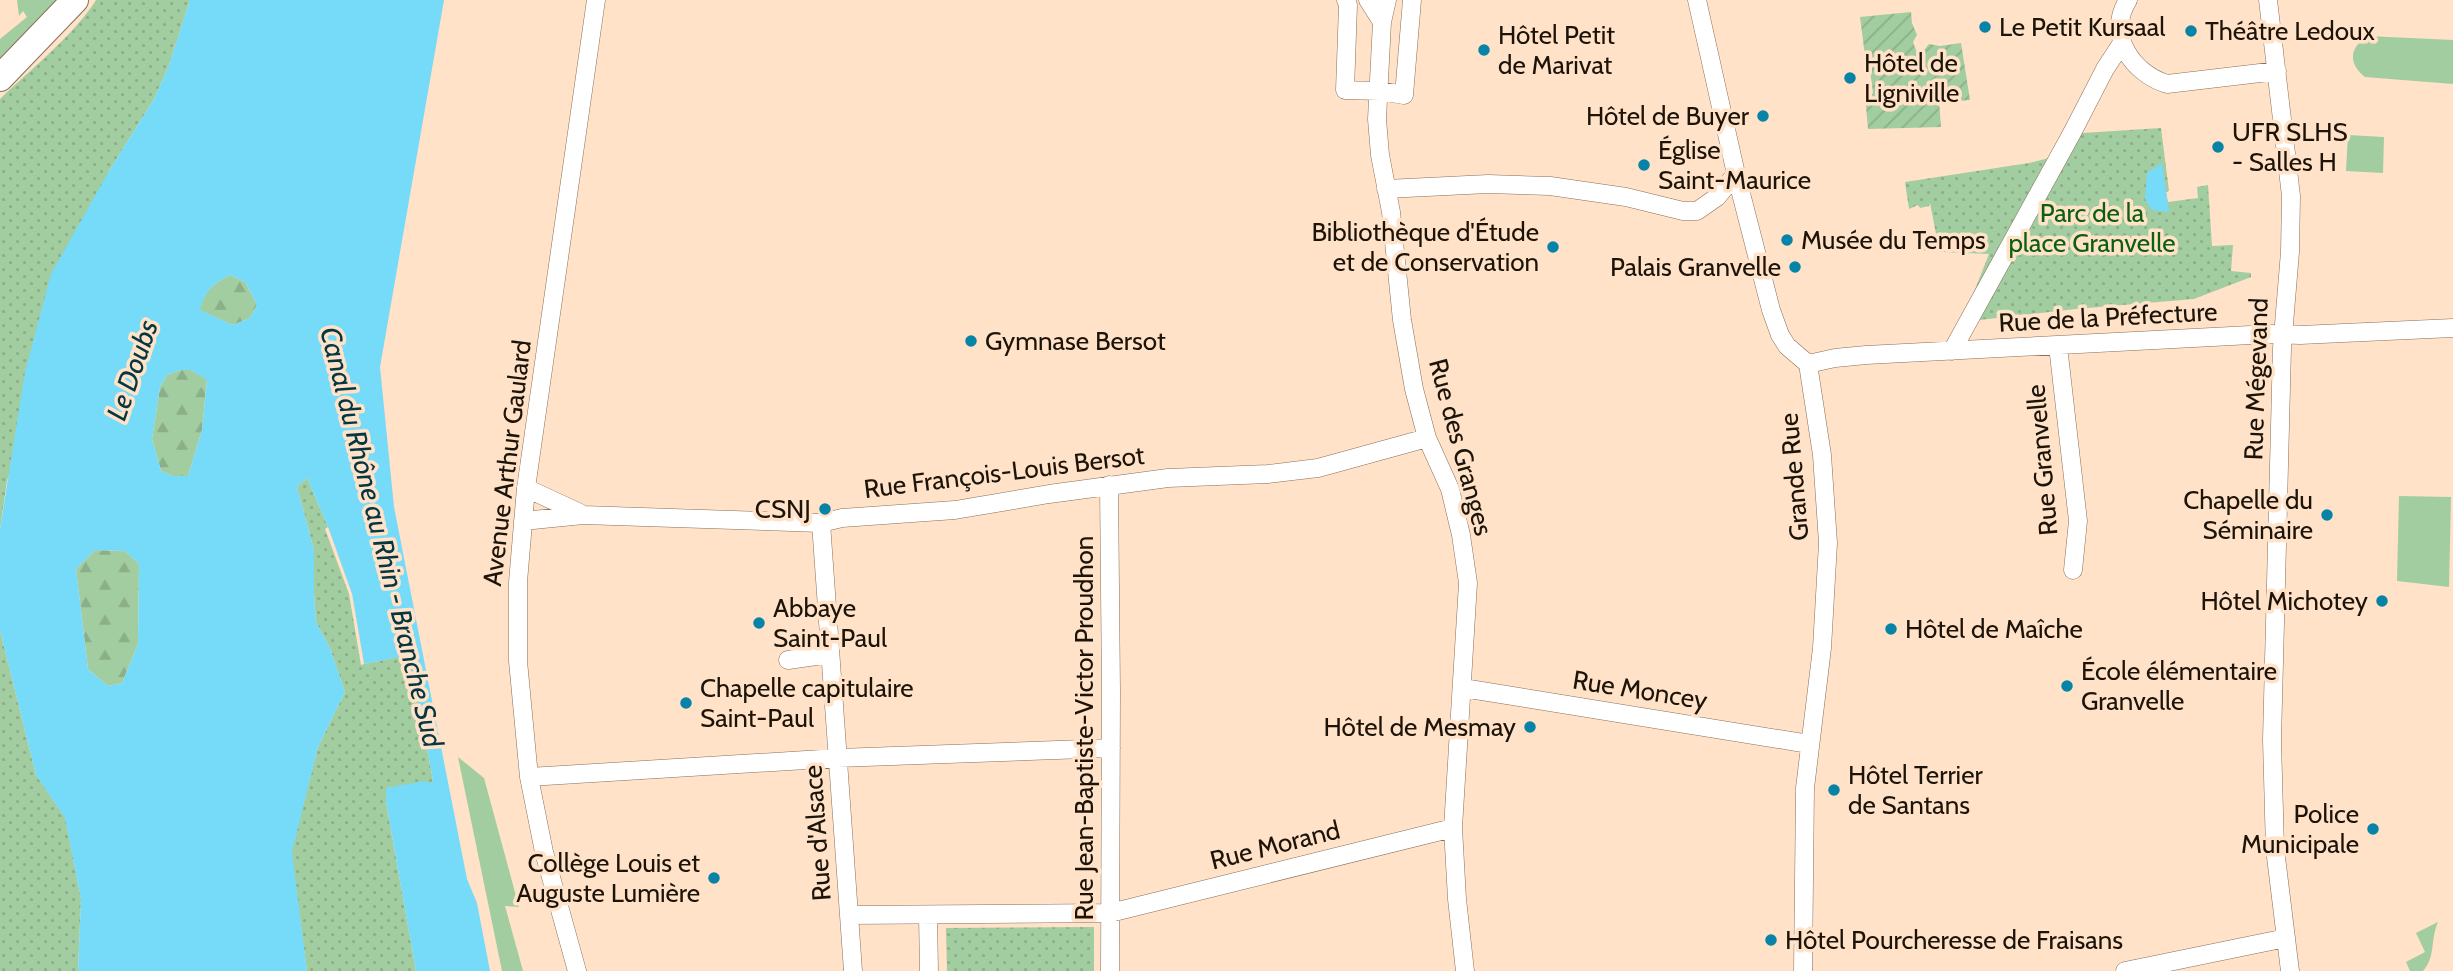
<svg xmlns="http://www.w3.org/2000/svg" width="2453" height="971" font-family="Cabin,sans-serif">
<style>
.grass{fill:#a2cda0}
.forest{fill:url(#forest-firs)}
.park{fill:url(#park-dots)}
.garden{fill:url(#garden-furrows)}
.water{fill:#76dbf8;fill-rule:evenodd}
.pier{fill:#ffe2c8}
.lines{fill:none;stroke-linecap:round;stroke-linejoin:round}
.street-casing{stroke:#886f58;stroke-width:19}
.secondary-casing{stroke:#886f58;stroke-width:28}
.street{stroke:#fff;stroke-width:18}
.secondary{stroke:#fff;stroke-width:26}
.poi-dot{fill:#0883a8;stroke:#ffe2c8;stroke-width:2.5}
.labels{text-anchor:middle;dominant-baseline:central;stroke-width:7;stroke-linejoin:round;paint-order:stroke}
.poi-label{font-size:26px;fill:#1c1309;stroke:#ffe2c8;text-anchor:start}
.park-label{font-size:26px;fill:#0b5f11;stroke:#ffe2c8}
.street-label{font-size:26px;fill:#1c1309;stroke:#ffe2c8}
.water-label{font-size:28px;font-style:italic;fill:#053742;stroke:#ffe2c8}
</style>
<defs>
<pattern id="forest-firs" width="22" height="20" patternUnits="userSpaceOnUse" patternTransform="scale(1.75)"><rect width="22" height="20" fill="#a2cda0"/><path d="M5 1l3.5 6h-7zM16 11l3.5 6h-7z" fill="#8baf88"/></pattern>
<pattern id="park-dots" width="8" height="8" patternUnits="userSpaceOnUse" patternTransform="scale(1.75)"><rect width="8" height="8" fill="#a2cda0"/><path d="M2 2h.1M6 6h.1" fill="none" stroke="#8baf88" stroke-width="1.8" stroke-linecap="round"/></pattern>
<pattern id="garden-furrows" width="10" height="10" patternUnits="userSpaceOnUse" patternTransform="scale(1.75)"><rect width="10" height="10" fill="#a2cda0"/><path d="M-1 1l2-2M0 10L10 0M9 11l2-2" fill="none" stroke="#8baf88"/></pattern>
</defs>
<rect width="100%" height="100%" fill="#ffe2c8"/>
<!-- grass -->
<path class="grass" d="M17 0H58L0 58V39L27 17 23 11 19 16Z
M2368 36 2453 40V84L2365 77C2348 64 2349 47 2368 36Z
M2348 135 2384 137 2383 173 2346 171Z
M2399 496 2451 497 2449 587 2397 581Z
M458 757 484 778 519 907 505 906 523 971H502Z
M2438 922C2430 940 2436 957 2423 971H2410L2406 962 2425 952 2416 933Z"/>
<!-- forest -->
<path class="forest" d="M230 275 245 282 257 305 250 318 233 325 199 310C205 291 213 284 230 275Z
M181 370H191L207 379 202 430 188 476H173L161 471 152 439 160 387 167 375Z
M95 550 125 551 139 564 138 644 122 683 108 686 88 669 76 569Z"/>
<!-- park -->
<path class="park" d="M96 0H190L168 68 154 99 109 171 7 481 0 529V99C28 72 76 33 96 0Z
M2161 128 2169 191 2166 192 2168 202 2198 198 2197 187 2208 185 2212 246 2233 245 2231 271 2251 273V277L2194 299 2076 309 1962 322 1989 254 1943 252 1937 248 1923 251 1920 236 1936 234 1930 203 1929 206 1920 208 1918 205 1909 209 1905 182 2029 163 2053 157 2067 134Z
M307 478 328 527 352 594 364 664 399 657 402 652 406 651 409 653 411 665 433 780 431 783 387 788 386 802 416 971H307L291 852 318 747 345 692 330 648 316 622 314 595V550L297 487Z
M0 630 36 775 65 817 81 899 78 971H0Z
M1094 927V971H947L946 928Z"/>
<!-- garden -->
<path class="garden" d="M1911 12 1912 23 1917 35 1913 42 1916 50H1924L1929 44 1940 46 1961 43 1970 100 1946 102 1945 87H1938L1941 127 1868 129 1865 95 1873 93 1868 56H1865L1860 17Z"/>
<!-- water -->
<path class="water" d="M190 0H444L380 367 394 507 467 879 477 903 490 971H416L386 802V788L424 781 431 783 433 780 411 665 409 654 405 651 401 652 400 657 364 664 352 594 328 527 307 478 297 487 314 550V595L316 622 330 648 345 692 318 747 292 852 307 971H78L81 899 65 818 36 775 0 630V529L25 372 51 274 109 171 154 99 168 68ZM230 275 245 282 257 305 250 318 233 325 200 310C205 291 213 284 230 275ZM181 370H191L207 380 202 430 188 476H173L161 471 152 439 160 387 167 375ZM95 550 125 551 139 564 138 644 122 683 108 686 88 669 76 569Z
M2162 163 2169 212 2152 210 2145 199 2147 173Z"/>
<!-- pier -->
<path class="pier" d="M328 527 352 594 364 664 361 665 349 594 325 529Z"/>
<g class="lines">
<!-- street casing -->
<g class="street-casing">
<path id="street" d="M1346 0 1348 5 1345 90 1380 91 1404 95 1412 0
M1368 0 1382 22
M1387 0 1382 22 1377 119 1380 155 1391 212 1402 320 1414 389 1427 438 1450 489 1461 535 1468 583 1453 828 1457 899 1465 971
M1697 0 1736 174 1771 310 1780 335 1787 346 1808 364 1822 455 1828 543 1822 648 1805 788 1803 971
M2128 0C2106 35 2132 73 2167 84L2277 71
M2268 0 2291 196 2290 252 2282 348 2272 740 2275 849 2290 971
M1386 189 1488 184 1550 186 1626 197 1683 211H1697L1717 197 1736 174
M2058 346 2078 521 2073 570
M1952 351 2072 133 2105 69 2122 43
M1808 364 1835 358 1866 355 2270 334 2300 335 2453 328
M1109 485 1111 691 1110 971
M526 488 580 513
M523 521 583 515 821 523 842 518 955 510 1049 494 1168 478 1268 474 1318 468 1427 438
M821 523 853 971
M788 660 830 654
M1463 688 1809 744
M529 777 838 758 1111 748
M849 915 1110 913 1453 828
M928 915 929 971
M577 971 544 852 529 777 518 661V582L526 488 596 0
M2125 971 2286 938"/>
</g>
<!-- secondary casing -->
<g class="secondary-casing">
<path id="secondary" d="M0 78 75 0"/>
</g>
<!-- street -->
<use href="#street" class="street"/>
<!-- secondary -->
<use href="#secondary" class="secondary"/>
</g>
<!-- markers -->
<g class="poi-dot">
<circle cx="1985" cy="27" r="7"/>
<circle cx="2191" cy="31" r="7"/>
<circle cx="1484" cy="50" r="7"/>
<circle cx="1850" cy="78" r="7"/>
<circle cx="1763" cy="116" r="7"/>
<circle cx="2218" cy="147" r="7"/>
<circle cx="1644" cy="165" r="7"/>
<circle cx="1787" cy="240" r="7"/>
<circle cx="1553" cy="247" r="7"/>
<circle cx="1795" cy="267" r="7"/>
<circle cx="971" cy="341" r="7"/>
<circle cx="825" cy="509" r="7"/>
<circle cx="2327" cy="515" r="7"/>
<circle cx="2382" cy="601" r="7"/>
<circle cx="759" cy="623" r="7"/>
<circle cx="1891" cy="629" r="7"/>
<circle cx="2067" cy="686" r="7"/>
<circle cx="686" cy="703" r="7"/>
<circle cx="1530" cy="727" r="7"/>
<circle cx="1834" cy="790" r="7"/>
<circle cx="2373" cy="829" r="7"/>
<circle cx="714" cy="878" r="7"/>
<circle cx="1771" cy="940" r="7"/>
</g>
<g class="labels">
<!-- poi labels -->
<g class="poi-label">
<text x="1999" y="27">Le Petit Kursaal</text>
<text x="2205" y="31">Théâtre Ledoux</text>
<text x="1498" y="35">Hôtel Petit<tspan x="1498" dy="30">de Marivat</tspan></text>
<text x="1864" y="63">Hôtel de<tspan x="1864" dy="30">Ligniville</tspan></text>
<text x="1749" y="116" text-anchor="end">Hôtel de Buyer</text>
<text x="2232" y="132">UFR SLHS<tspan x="2232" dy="30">- Salles H</tspan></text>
<text x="1658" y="150">Église<tspan x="1658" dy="30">Saint-Maurice</tspan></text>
<text x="1539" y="232" text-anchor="end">Bibliothèque d'Étude<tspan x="1539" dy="30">et de Conservation</tspan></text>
<text x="1801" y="240">Musée du Temps</text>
<text x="1781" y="267" text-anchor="end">Palais Granvelle</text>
<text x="985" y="341">Gymnase Bersot</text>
<text x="2313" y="500" text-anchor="end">Chapelle du<tspan x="2313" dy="30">Séminaire</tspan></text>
<text x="811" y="509" text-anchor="end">CSNJ</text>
<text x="2368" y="601" text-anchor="end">Hôtel Michotey</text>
<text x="773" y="608">Abbaye<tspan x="773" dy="30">Saint-Paul</tspan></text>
<text x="1905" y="629">Hôtel de Maîche</text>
<text x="2081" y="671">École élémentaire<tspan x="2081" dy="30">Granvelle</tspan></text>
<text x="700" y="688">Chapelle capitulaire<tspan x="700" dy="30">Saint-Paul</tspan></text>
<text x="1516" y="727" text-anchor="end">Hôtel de Mesmay</text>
<text x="1848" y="775">Hôtel Terrier<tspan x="1848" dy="30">de Santans</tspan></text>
<text x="2359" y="814" text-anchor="end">Police<tspan x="2359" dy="30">Municipale</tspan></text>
<text x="700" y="863" text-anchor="end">Collège Louis et<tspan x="700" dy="30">Auguste Lumière</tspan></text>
<text x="1785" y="940">Hôtel Pourcheresse de Fraisans</text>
</g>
<!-- park labels -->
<g class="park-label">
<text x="2092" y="213">Parc de la<tspan x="2092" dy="30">place Granvelle</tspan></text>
</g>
<!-- street labels -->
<g class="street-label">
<text transform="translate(2108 317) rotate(-3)">Rue de la Préfecture</text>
<text transform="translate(2256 379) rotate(-88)">Rue Mégevand</text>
<text transform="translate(1461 447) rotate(75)">Rue des Granges</text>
<text transform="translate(2042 460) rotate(-95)">Rue Granvelle</text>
<text transform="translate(507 463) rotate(-83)">Avenue Arthur Gaulard</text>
<text transform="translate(1004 472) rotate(-7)">Rue François-Louis Bersot</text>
<text transform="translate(1794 477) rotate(-95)">Grande Rue</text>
<text transform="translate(1640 690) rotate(9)">Rue Moncey</text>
<text transform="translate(1084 728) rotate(-90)">Rue Jean-Baptiste-Victor Proudhon</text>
<text transform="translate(817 833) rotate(-94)">Rue d'Alsace</text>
<text transform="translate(1275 845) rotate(-14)">Rue Morand</text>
</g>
<!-- water labels -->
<g class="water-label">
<text transform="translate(132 370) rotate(-71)">Le Doubs</text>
<text transform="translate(382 537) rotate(76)">Canal du Rhône au Rhin - Branche Sud</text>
</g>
</g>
</svg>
